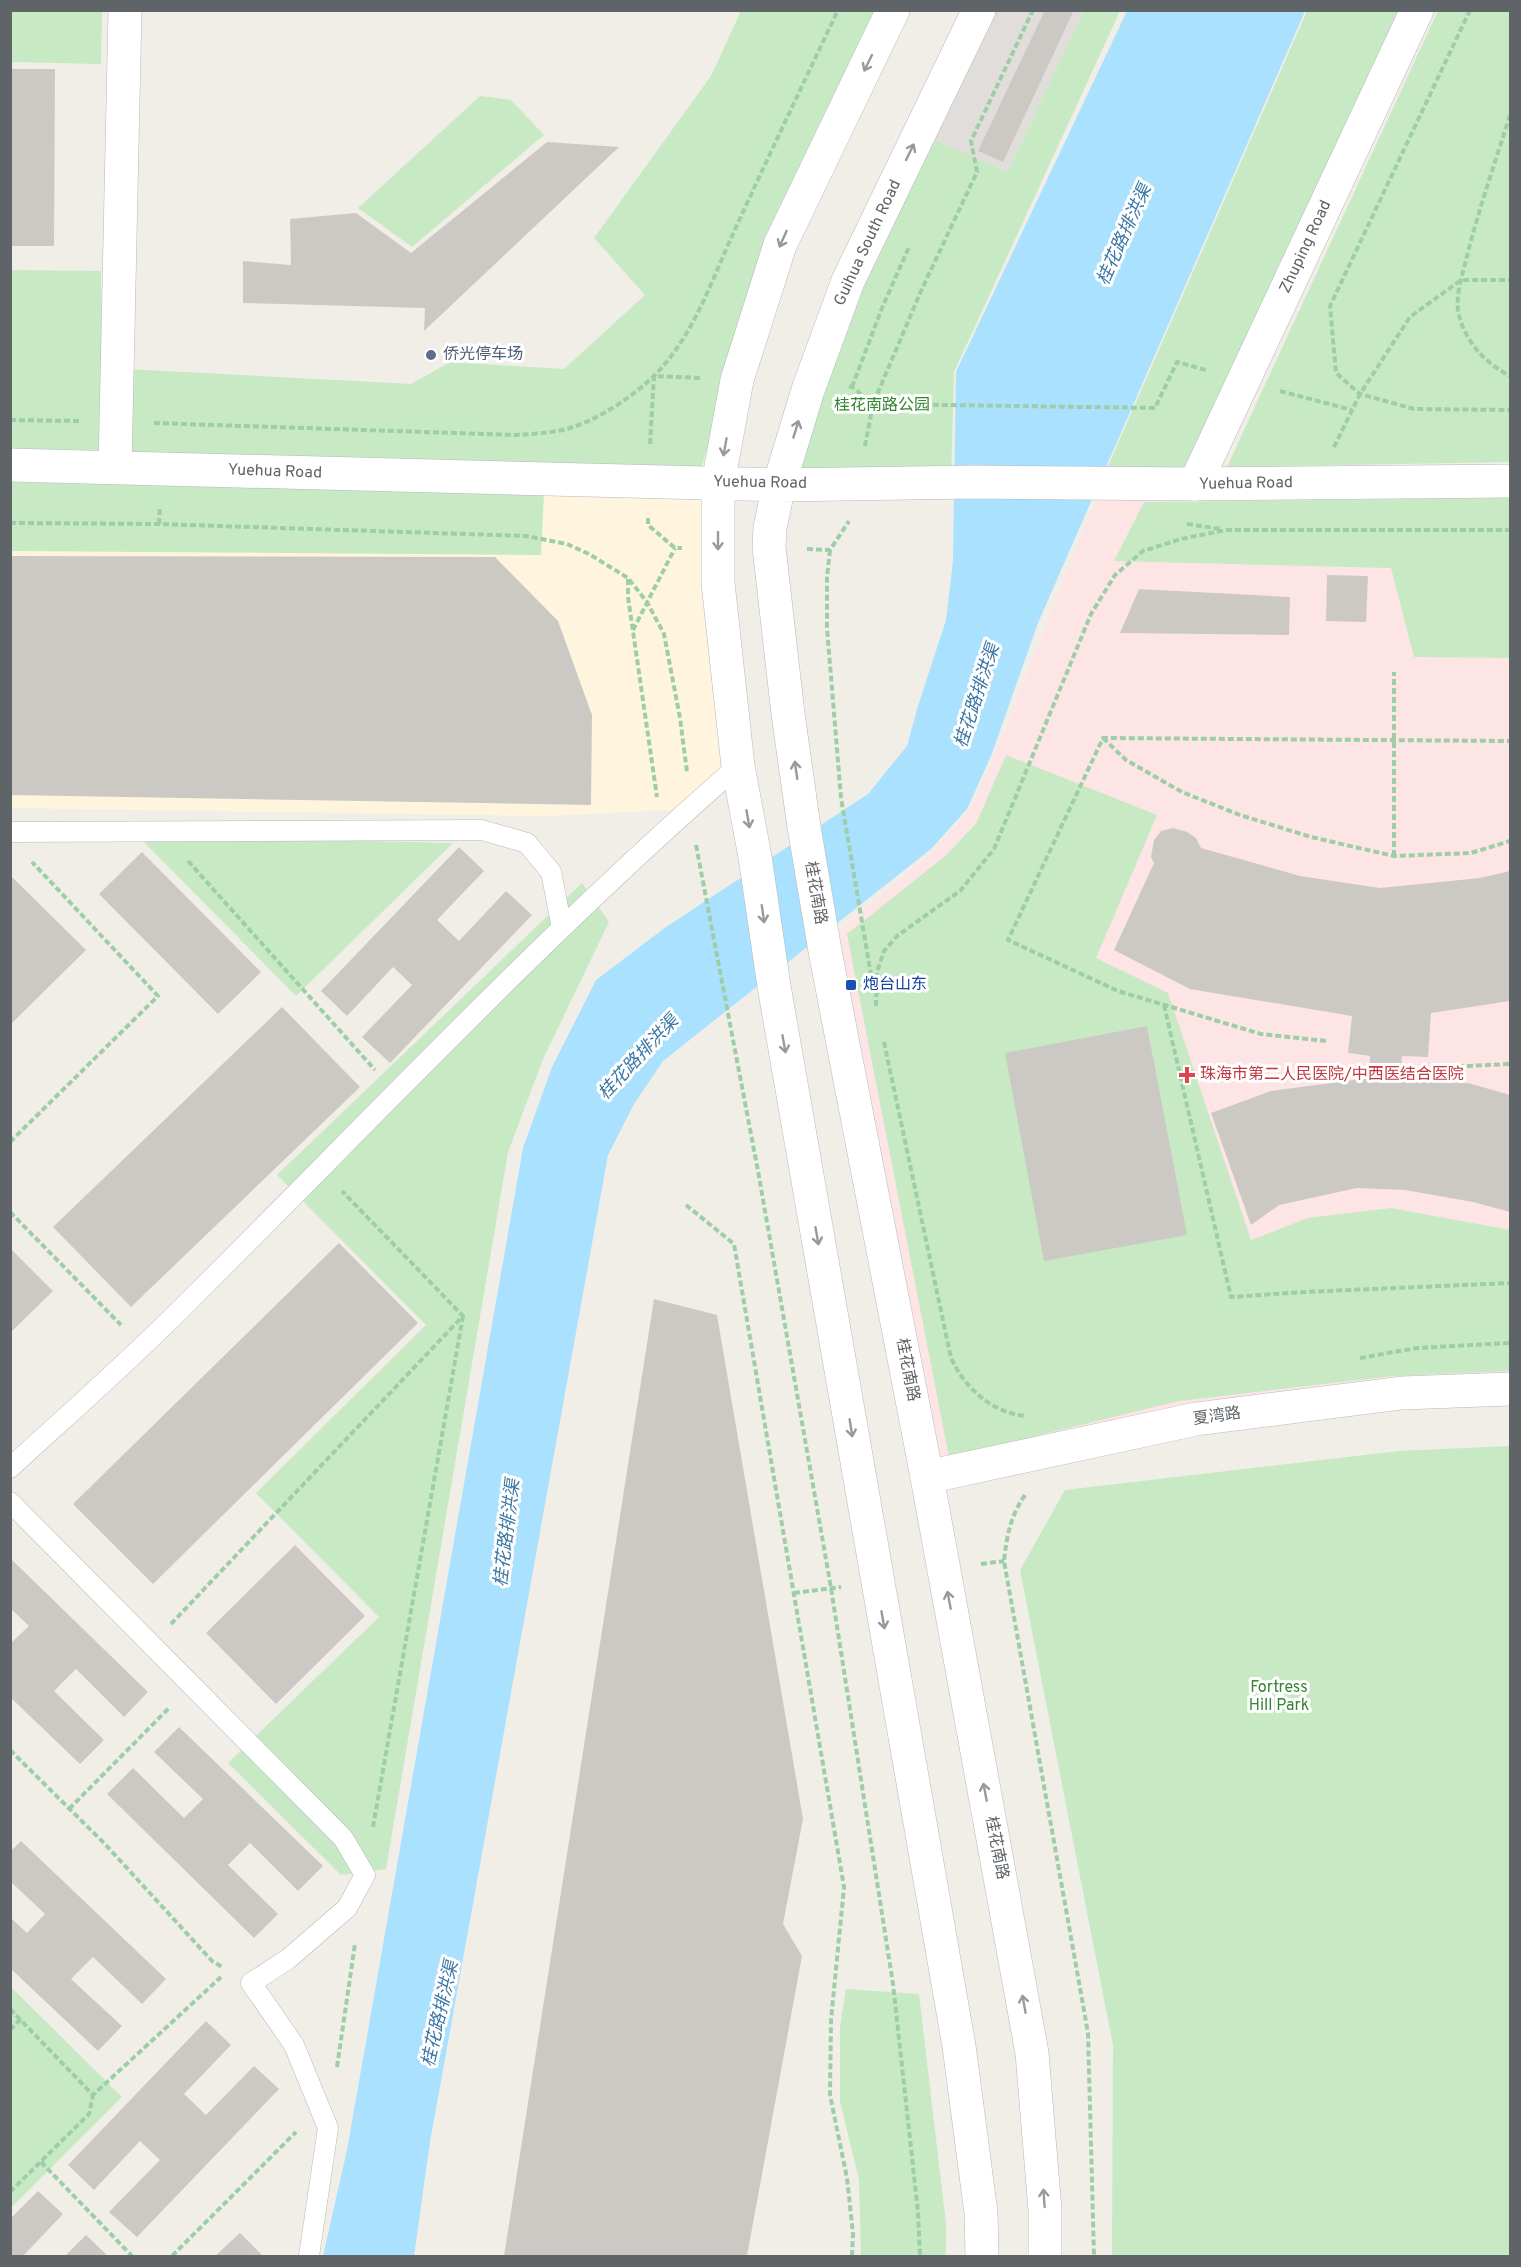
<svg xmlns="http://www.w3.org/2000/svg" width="1521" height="2267" font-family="Overpass,'Noto Sans SC',sans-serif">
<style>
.commercial{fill:#fff5df}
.industrial{fill:#e0ddda}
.medical{fill:#fde5e5}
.green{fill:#c7e9c4}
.water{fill:#aae1ff}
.building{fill:#ccc9c5}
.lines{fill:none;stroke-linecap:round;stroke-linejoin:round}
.service-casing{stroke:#b5b8bc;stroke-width:21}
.minor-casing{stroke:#b5b8bc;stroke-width:34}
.tertiary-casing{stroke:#b5b8bc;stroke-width:34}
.secondary-casing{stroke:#b4b8bc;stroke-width:34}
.path{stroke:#9dcea7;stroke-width:4;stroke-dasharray:6 3;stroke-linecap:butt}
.service{stroke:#fff;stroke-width:20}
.minor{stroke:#fff;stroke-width:33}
.tertiary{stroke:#fff;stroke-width:33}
.secondary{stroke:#fff;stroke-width:33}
.oneway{stroke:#979a9d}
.service-dot{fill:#5c6f8a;stroke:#fff;stroke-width:2}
.transit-dot{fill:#1a4fb4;stroke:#fff;stroke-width:2}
.health-dot{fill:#e0444e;stroke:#fff;stroke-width:2}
.labels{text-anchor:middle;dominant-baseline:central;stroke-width:6;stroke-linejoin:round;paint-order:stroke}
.street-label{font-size:16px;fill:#5f6468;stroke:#fff}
.service-label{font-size:16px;fill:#4e5e75;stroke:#fff;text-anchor:start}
.park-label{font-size:16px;fill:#358431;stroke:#fff}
.transit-label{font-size:16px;fill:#164399;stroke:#fff;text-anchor:start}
.health-label{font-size:16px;fill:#be3a42;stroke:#fff;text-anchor:start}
.water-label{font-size:18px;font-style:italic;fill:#3b77a4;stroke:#fff}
</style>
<rect width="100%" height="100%" fill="#f1eee8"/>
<!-- commercial -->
<path class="commercial" d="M11 470 702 486 701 582 722 775 686 809 549 816 11 808Z"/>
<!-- industrial -->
<path class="industrial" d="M979 11H1084L1007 172 919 134Z"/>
<!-- medical -->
<path class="medical" d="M1510 483V1384L941 1471 837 933 933 851 969 811 993 760 1101 487Z"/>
<!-- green -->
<path class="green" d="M11 10 102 11 101 64 11 62Z
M741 11H883L768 245 699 476 125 461 127 369 411 384 450 362 564 369 645 295 594 238 711 76Z
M1084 11H1120L954 372 951 477 796 478 813 390 923 135 1007 172Z
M1307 11H1414L1194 481 1102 480Z
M1438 11H1510V462L1227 467Z
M480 96 511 100 544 135 412 247 358 208Z
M11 270 101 271 102 450 11 449Z
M11 482 544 494 541 555 11 551Z
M1510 498V658L1414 657 1391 568 1114 561 1144 502Z
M1006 755 1157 815 1096 958 1168 993 1251 1240 1308 1218 1391 1208 1510 1230V1371L1393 1376 1179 1401 949 1457 847 934 943 858 976 824Z
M138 836 453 843 296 996Z
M582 883 609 922 543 1059 508 1152 386 1869 341 1875 228 1763 379 1617 256 1493 426 1325 277 1175Z
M1510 1446V2256H1112L1113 2045 1020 1570 1065 1490 1399 1451Z
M11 1987 122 2097 11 2208H10Z
M846 1989 919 1994 946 2224V2256H861L859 2180 840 2101V2027Z"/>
<!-- water -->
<path class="water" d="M1127 11H1305L1038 623 991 756 967 809 931 849 663 1061 634 1104 608 1155 430 2142 414 2256H323L347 2150 523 1148 552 1067 596 980 666 927 868 794 907 746 918 706 946 620 953 561 956 372Z"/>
<!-- building -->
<path class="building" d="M1045 10H1074L1003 162 978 151Z
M10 69H55L54 246H10Z
M547 142 619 147 424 331 425 308 243 303V261L291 265 290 219 356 213 411 253Z
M10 556 495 557 558 621 592 715 591 805 10 795Z
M1327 575 1368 576 1366 622 1326 621Z
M1139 589 1290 597 1289 635 1120 633Z
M1173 828 1187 832 1196 838 1201 848 1300 876 1380 888 1480 878 1510 871V1001L1431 1013 1428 1057 1402 1056 1400 1080 1468 1083 1510 1095V1212L1473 1202 1405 1190 1357 1188 1279 1205 1251 1225 1211 1113 1271 1091 1369 1078 1370 1056 1348 1053 1352 1016 1190 989 1114 950 1154 863 1151 857 1154 840 1161 831Z
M459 847 484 871 437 920 459 941 506 891 532 915 390 1063 362 1037 412 985 393 967 347 1016 321 991Z
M142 852 261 972 218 1014 99 894Z
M10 875 86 950 10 1025Z
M282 1007 360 1087 131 1307 53 1227Z
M1147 1026 1187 1235 1044 1261 1005 1053Z
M339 1243 418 1323 153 1584 73 1504Z
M10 1248 53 1291 10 1333Z
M654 1299 717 1315 803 1819 783 1924 802 1956 747 2256H504Z
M295 1545 365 1616 276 1704 206 1633Z
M10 1558 148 1692 124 1717 76 1669 54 1691 104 1740 80 1764 10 1697V1644L29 1626 10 1608Z
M179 1727 323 1866 298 1891 250 1843 228 1865 278 1914 254 1938 107 1794 133 1768 184 1818 203 1799 154 1752Z
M21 1841 166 1979 142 2004 93 1957 71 1979 122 2026 98 2051 10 1968V1917L27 1933 45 1914 10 1881V1852Z
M206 2021 231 2045 184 2094 206 2115 254 2066 279 2089 137 2237 109 2212 160 2160 140 2141 94 2190 68 2165Z
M38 2191 63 2214 23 2256H10V2219Z
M240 2233 263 2256H215Z
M86 2235 108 2256H65Z"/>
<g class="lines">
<!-- service casing -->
<g class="service-casing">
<path id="service" d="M10 832 482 830 527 843 551 872 562 928
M10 1468C71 1412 134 1357 192 1298 372 1119 546 933 738 766
M10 1502 343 1838 365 1875 347 1908 288 1959 251 1983 294 2045 328 2128 309 2256"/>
</g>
<!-- minor casing -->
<g class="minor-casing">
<path id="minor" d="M115 467 125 10
M1195 484 1417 10"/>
</g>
<!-- tertiary casing -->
<g class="tertiary-casing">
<path id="tertiary" d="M927 1477 1196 1419 1402 1393 1510 1389"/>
</g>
<!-- secondary casing -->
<g class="secondary-casing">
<path id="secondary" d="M893 10 780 245 737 380 718 483V583L738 766 755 857 774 986 959 2046 981 2213 982 2256
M979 10 848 281 808 390 779 485 770 528 769 547 788 714 804 827 825 951 927 1477 1032 2053 1045 2210V2256
M10 465 779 485 974 482 1195 484 1510 481"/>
</g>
<!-- path -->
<path class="path" d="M1470 10 1330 306 1336 373 1360 394 1414 409 1510 410
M1510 115C1495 163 1478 211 1466 260 1462 275 1456 295 1458 310 1463 340 1485 363 1510 376
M849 386 852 387 873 404 1155 408 1177 362 1206 370
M852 387 882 308 909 247
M1280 391 1352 410
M10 420 80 421
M154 423 515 435C534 434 555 433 573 427 601 418 633 396 654 376 695 335 713 276 737 225 770 153 804 82 838 10
M650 444 654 376 701 378
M865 446 873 404 921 291 977 172 971 141 1033 10
M1334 447 1360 394 1410 317 1461 280H1510
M648 518V525L675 548H682
M10 523 159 524 526 536 567 544 589 554 628 578 647 602 664 634 680 718 687 772
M159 524 160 506
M1187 524 1221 529
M807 549 830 550 849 521
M830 550 827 577V628L841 798 872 981
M628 579V597L657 797
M633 630 675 548
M1103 738 1126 760 1182 792 1240 815 1311 837 1394 856 1471 853 1510 841
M696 845 758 1171 831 1588 893 1984 918 2212 920 2256
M1394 856V672
M188 861 375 1070
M1164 1005 1231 1297 1304 1292 1510 1283
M876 1006 877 972 884 951 897 936 960 891 994 849 1091 614 1115 575 1143 551 1181 539 1226 530H1510
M1326 1041 1261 1034 1118 991 1008 940 1103 738 1510 741
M884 1042 951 1358C965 1388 991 1412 1025 1416
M1422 1068 1510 1064
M10 1142 158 996 32 862
M686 1205 734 1244 844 1887 831 2020 830 2095 847 2178 853 2234 852 2256
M10 1212 121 1325
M1360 1358 1417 1348 1510 1343
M1025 1495C1010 1517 1007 1535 1004 1561L1088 2033 1094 2256
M981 1564 1004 1561
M794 1593 841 1587
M171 1624 463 1316 342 1191
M10 1750 104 1843 212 1961 224 1968
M69 1809 170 1707
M373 1827 463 1316
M10 2009 93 2095 221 1977
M10 2030 21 2019
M337 2067 355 1944
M41 2162 132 2256
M10 2192 89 2114 93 2095
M172 2256 296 2132"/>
<!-- service -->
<use href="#service" class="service"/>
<!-- minor -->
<use href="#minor" class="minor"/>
<!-- tertiary -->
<use href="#tertiary" class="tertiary"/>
<!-- secondary -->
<use href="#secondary" class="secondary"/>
</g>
<!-- one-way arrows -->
<defs><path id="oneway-shaft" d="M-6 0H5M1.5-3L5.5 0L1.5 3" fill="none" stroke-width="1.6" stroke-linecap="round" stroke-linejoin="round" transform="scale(1.5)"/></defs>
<g class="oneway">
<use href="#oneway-shaft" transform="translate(868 63) rotate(116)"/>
<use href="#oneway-shaft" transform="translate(910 152) rotate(-64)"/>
<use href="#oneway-shaft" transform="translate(783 239) rotate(114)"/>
<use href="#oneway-shaft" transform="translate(796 429) rotate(-73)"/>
<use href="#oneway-shaft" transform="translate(725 447) rotate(100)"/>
<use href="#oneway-shaft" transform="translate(718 541) rotate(90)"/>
<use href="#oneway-shaft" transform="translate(796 770) rotate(-98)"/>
<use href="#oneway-shaft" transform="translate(748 819) rotate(80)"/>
<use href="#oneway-shaft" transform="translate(763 914) rotate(82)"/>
<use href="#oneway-shaft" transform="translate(784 1044) rotate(80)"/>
<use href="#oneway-shaft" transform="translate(817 1236) rotate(80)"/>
<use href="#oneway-shaft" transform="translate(851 1428) rotate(81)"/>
<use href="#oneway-shaft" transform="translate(949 1600) rotate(-101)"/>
<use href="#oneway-shaft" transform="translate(883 1620) rotate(80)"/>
<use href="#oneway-shaft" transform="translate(985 1792) rotate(-101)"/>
<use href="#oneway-shaft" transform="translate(1024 2004) rotate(-100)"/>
<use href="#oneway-shaft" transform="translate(1044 2198) rotate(-94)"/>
</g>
<!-- markers -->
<circle class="service-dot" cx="431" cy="355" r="6"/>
<rect class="transit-dot" x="845" y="979" width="12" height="12" rx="3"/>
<path class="health-dot" d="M1184 1066h6v6h6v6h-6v6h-6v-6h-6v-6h6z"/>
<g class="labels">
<!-- street labels -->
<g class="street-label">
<text transform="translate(868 243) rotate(-65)">Guihua South Road</text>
<text transform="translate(1306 247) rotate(-65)">Zhuping Road</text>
<text transform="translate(275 472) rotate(2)">Yuehua Road</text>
<text transform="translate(760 483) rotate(1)">Yuehua Road</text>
<text transform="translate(1246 484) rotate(-1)">Yuehua Road</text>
<text transform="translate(815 893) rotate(80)">桂花南路</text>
<text transform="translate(907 1370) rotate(79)">桂花南路</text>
<text transform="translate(1217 1417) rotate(-8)">夏湾路</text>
<text transform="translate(996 1848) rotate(79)">桂花南路</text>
</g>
<!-- service labels -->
<g class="service-label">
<text x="443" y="355">侨光停车场</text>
</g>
<!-- park labels -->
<g class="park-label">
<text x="882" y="406">桂花南路公园</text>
<text x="1279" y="1688">Fortress<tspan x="1279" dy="18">Hill Park</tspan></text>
</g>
<!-- transit labels -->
<g class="transit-label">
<text x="863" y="985">炮台山东</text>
</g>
<!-- health labels -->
<g class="health-label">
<text x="1200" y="1075">珠海市第二人民医院/中西医结合医院</text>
</g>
<!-- water labels -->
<g class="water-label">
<text transform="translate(1125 235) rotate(-66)">桂花路排洪渠</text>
<text transform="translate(978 696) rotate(-72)">桂花路排洪渠</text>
<text transform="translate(639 1058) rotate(-47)">桂花路排洪渠</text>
<text transform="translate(508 1533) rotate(-83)">桂花路排洪渠</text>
<text transform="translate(441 2014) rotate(-77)">桂花路排洪渠</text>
</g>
</g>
<!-- border -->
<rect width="1521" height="2267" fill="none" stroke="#5f6468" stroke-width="24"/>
</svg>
